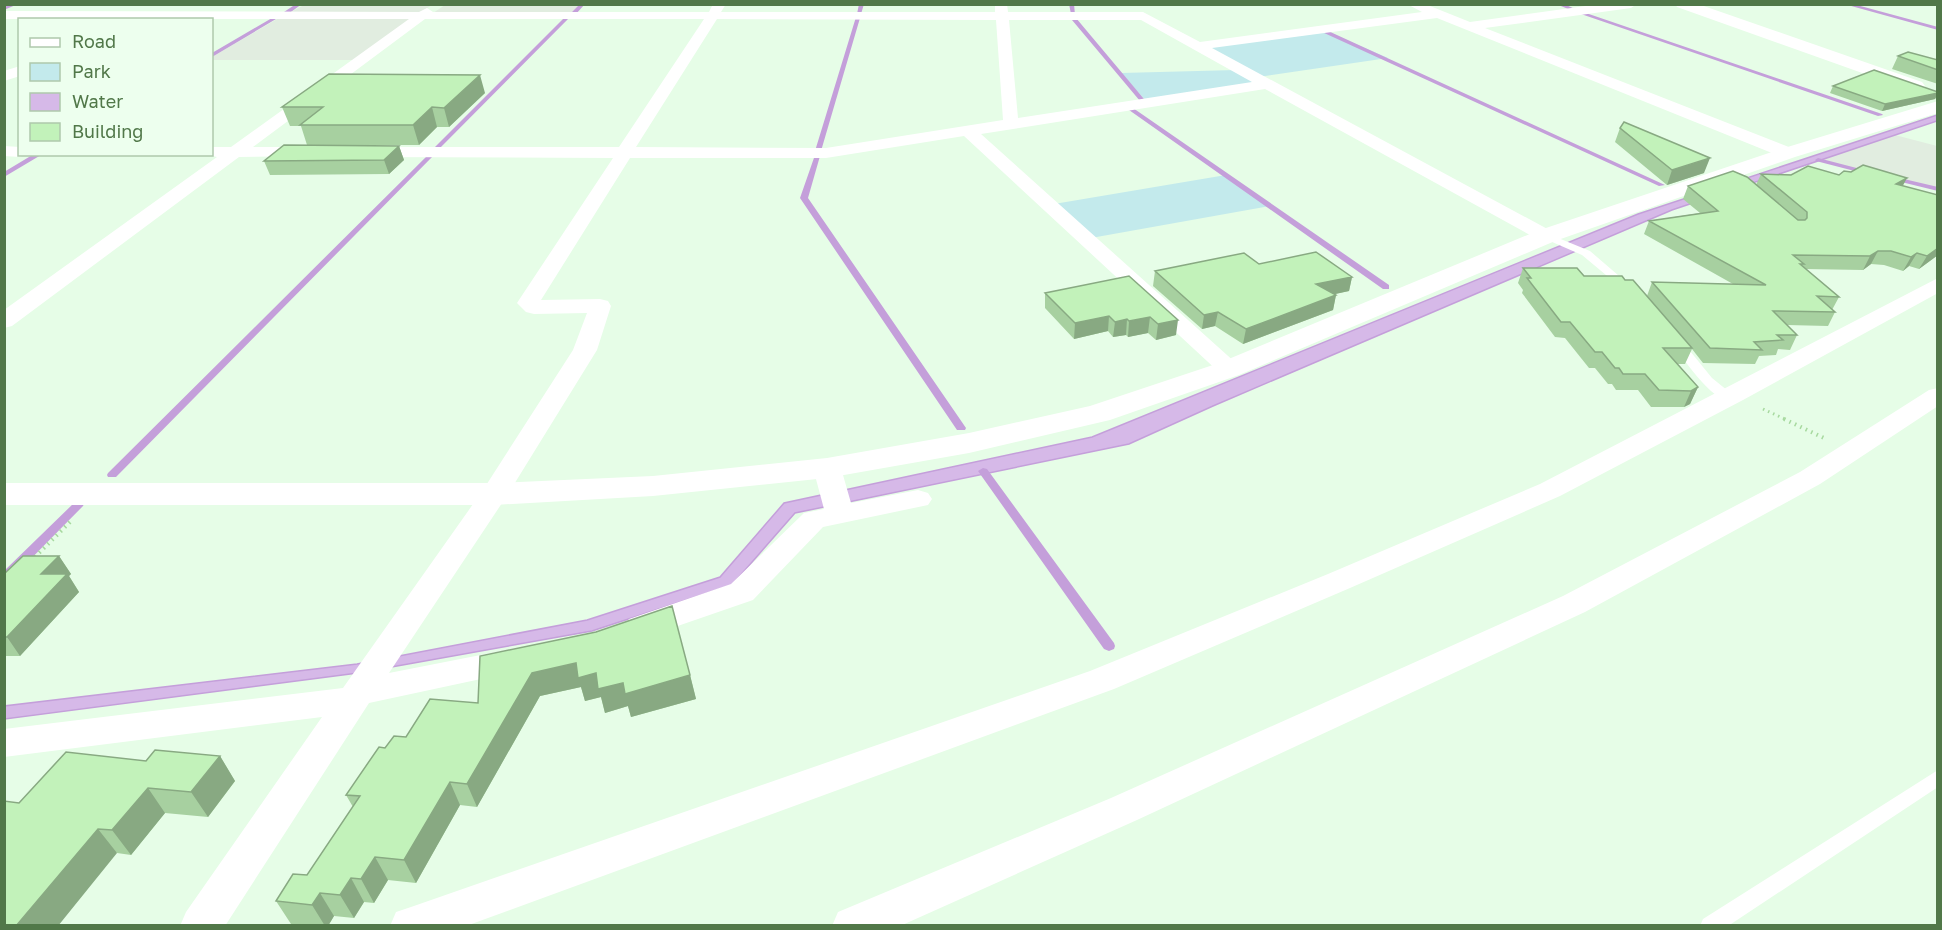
<svg xmlns="http://www.w3.org/2000/svg" width="1942" height="930" font-family="'Golos Text',sans-serif">
<style>
.industrial{fill:#e1ede0}
.green{fill:#c3eaec}
.water{fill:#d6b9e8;stroke:#c49fda;stroke-width:1.5}
.lines{fill:none;stroke-linecap:round;stroke-linejoin:round}
.stream{fill:#c49fda;fill-rule:evenodd}
.path-far1{stroke:#a7d99f;stroke-width:3;stroke-dasharray:1.5 4;stroke-linecap:butt}
.path{stroke:#a7d99f;stroke-width:4;stroke-dasharray:1.5 4.5;stroke-linecap:butt}
.service{fill:#fff;fill-rule:evenodd}
.minor{fill:#fff;fill-rule:evenodd}
.tertiary{fill:#fff;fill-rule:evenodd}
.wall{fill:#a7d0a0}
.shaded-wall{fill:#88a982}
.building{fill:#c2f2ba;stroke:#88a982;stroke-width:1.5}
</style>
<rect width="100%" height="100%" fill="#e6fde7"/>
<!-- industrial -->
<path class="industrial" d="M304 5H432L421 12 289 13Z
M445 5H581L570 14 433 13Z
M406 17 412 20 356 60H212V57L279 18Z
M1895 135 1937 146V189L1818 160Z"/>
<!-- green -->
<path class="green" d="M1328 32 1388 58 1258 77 1205 48Z
M1236 70 1256 83 1146 101 1121 73Z
M1226 175 1270 206 1091 238 1054 204Z"/>
<!-- water -->
<path class="water" d="M1937 115V121L1672 210 1213 406 1129 444 795 513 732 585 592 631 358 673 5 719 4 706 357 664 587 620 720 577 784 503 1092 437 1638 214Z"/>
<g class="lines">
<!-- stream -->
<path class="stream" d="M11 4H18L4 10V7Z
M296 4H302L288 14H284V12Z
M580 4H585L575 15H571V13Z
M859 4H864L861 14 859 15 857 14Z
M1069 4H1074L1075 15 1071 14Z
M1556 4H1564L1577 10 1573 11Z
M1844 4H1853L1938 27V30Z
M1583 12 1882 114 1883 115 1878 116 1581 14Z
M566 16 570 17 438 150H434V148Z
M856 17 860 18 821 151 816 152 815 151Z
M272 18 276 19 212 57V53Z
M1072 18H1076L1144 99V101H1140L1072 20Z
M1322 30H1326L1665 185 1659 186 1322 32Z
M1129 108H1133L1389 285V289H1383L1129 110Z
M34 154 41 155 4 177V172Z
M429 154 434 155 116 477H108L107 475 108 473Z
M815 155 820 156 808 198 966 428 965 430H957L800 198Z
M1818 158 1872 172 1873 173 1870 175 1816 161 1815 160Z
M1891 176 1938 187V191L1889 179V177Z
M983 468 987 469 1114 643 1115 646 1114 649 1109 651 1104 649 978 471Z
M79 501 84 504 83 506 8 582 4 583V571L75 502Z"/>
<!-- path-far1 -->
<path class="path-far1" d="M1763 409 1787 420"/>
<!-- path -->
<path class="path" d="M1784 419 1824 438
M35 557 70 522"/>
<!-- service -->
<path class="service" d="M1546 233 1590 251 1633 288 1628 291 1624 290 1582 255 1543 238V234Z
M1677 339 1681 340 1712 378 1733 395 1735 398 1733 401C1714 405 1682 357 1671 342Z
M1938 770V787L1728 926H1700L1703 919Z"/>
<!-- minor -->
<path class="minor" d="M713 4H726L721 12H995V4H1007L1008 12H1143L1200 42 1422 12 1407 4H1425L1470 22 1600 4H1637L1631 8 1485 28 1794 149 1797 153 1794 157H1782L1437 18 1212 48 1553 232 1556 236 1553 240H1539L1265 89 981 134 1237 364 1241 369 1237 374 1229 376 1221 374 964 136 826 158H630L541 300 600 299 608 301 611 306 597 350 508 494 389 673 516 648 528 651 533 660 528 669 369 703 225 926H180L186 912 322 717 4 757V729L343 688 483 490 573 350 587 313 534 314 526 312 517 303 613 158 365 157 359 156 356 152 359 148 365 147H619L704 19H425L253 147H312L318 148 321 152 318 156 239 157 12 326 4 328V310L217 157 205 154H212V147H231L409 19H4V11L419 12 427 8 433 12H709ZM717 19 996 20 1003 120 826 148 636 147ZM1009 20H1141L1252 82 1018 118Z
M20 66V76L4 81V71Z
M4 146 20 147V154H27L20 157 4 156Z
M1938 278V293L1743 400 1560 496 1350 588 1114 689 466 926H390L396 912 411 907 1090 671 1328 574 1540 484Z
M1938 388V406L1820 484 1585 612 1137 820 900 926H832L838 912 1111 798 1563 596 1800 472 1929 390Z
M827 460 837 462 841 468 851 503 918 490 928 493 932 499 928 505 823 527 753 600 640 639 629 635 624 627 629 619 731 584 804 513 824 509 813 468 817 462Z"/>
<!-- tertiary -->
<path class="tertiary" d="M1675 4H1698L1922 82 1925 86 1922 90H1910L1677 7Z
M1938 101V113L1795 157 1555 241 1239 375 1110 420 969 453 827 478 653 496 494 505H4V483H494L653 476 827 458 969 433 1090 406 1219 363 1537 231 1781 149Z"/>
</g>
<!-- wall -->
<path class="wall" d="M1898 56 1938 60V84L1892 69Z
M1833 86 1938 92V95L1935 99 1882 111 1830 93Z
M485 93 449 127H437L419 145H307L301 126H290L282 107Z
M1620 128 1704 173 1667 185 1615 142Z
M399 146 404 160 389 174 270 175 264 161Z
M1761 174 1839 175 1903 186 1938 195V255L1919 269 1909 266 1903 271 1884 265 1871 264 1863 270 1805 269 1839 297 1832 310 1835 312 1828 326 1787 325 1797 335 1790 350 1778 349 1776 355 1759 356 1755 364 1703 363 1692 349 1685 364H1677L1698 387 1690 404 1684 407H1651L1638 390H1616L1612 384H1608L1595 368H1589L1565 338 1555 337 1522 293 1523 290 1518 283 1523 268 1584 276 1625 280 1647 296 1652 282 1733 284 1644 234 1649 221 1700 213 1683 199 1688 186 1756 185Z
M1259 264 1352 277 1349 291 1334 294 1336 295 1333 310 1243 344 1215 326 1202 329 1153 286 1155 271Z
M1129 276 1176 335 1156 340 1148 333 1128 337 1126 335 1113 337 1108 331 1074 339 1045 308V293Z
M59 556 71 574 69 576 79 592 20 656H4V574Z
M480 656 690 675 696 699 631 717 628 706 605 713 601 697 585 701 581 687 540 696 477 807 460 805 416 883 388 880 374 903 364 902 354 918 334 916 328 926H305L291 924 276 901 307 875 353 807 346 795 385 748 406 737 478 703Z
M220 756 235 781 208 817 165 813 131 855 117 853 19 803 146 761Z"/>
<!-- shaded-wall -->
<path class="shaded-wall" d="M480 75 485 93 449 127 444 108Z
M1938 93 1935 99 1882 111 1885 104Z
M432 107 437 127 419 145 413 125Z
M399 146 404 160 389 174 384 160Z
M1710 158 1704 173 1667 185 1672 170Z
M1907 178 1900 191 1896 184Z
M1938 248V255L1919 269 1927 256Z
M1878 251 1871 264 1863 270 1870 256Z
M1917 253 1909 266 1903 271 1911 257Z
M1352 277 1349 291 1313 299 1316 284Z
M1336 295 1333 310 1243 344 1246 329Z
M1218 312 1215 326 1202 329 1204 315Z
M1109 316 1108 331 1074 339 1075 323Z
M1150 317 1148 333 1128 337 1129 321Z
M1127 319 1126 335 1113 337 1115 322Z
M1178 320 1176 335 1156 340 1158 324Z
M1698 387 1690 404 1684 407 1691 391Z
M59 556 71 574 69 576 79 592 20 656 7 637 41 574Z
M576 663 596 673 623 683 690 675 696 699 631 717 628 706 605 713 601 697 585 701 581 687 540 696 477 807 467 784 532 673Z
M220 756 235 781 208 817 191 792Z
M450 782 460 805 416 883 404 860Z
M148 788 165 813 131 855 112 830Z
M98 829 117 853 58 926H16Z
M375 857 388 880 374 903 361 879Z
M351 878 364 902 354 918 340 895Z
M320 893 334 916 328 926H325L312 905Z"/>
<!-- building -->
<path class="building" d="M1908 52 1938 60V70L1898 56Z
M1874 70 1938 92V93L1885 104 1833 86Z
M329 74 480 75 444 108 432 107 413 125H300L323 107H282Z
M1624 122 1710 158 1672 170 1620 128Z
M284 145 399 146 384 160 264 161Z
M1863 165 1907 178 1896 184 1938 195V248L1927 256 1917 253 1911 257 1891 251H1878L1870 256 1793 255 1804 264H1800L1839 297 1817 296 1835 312 1773 311 1797 335H1777L1783 340 1754 342 1762 350 1710 348 1652 282 1766 285 1649 221 1718 211 1688 186 1733 171 1747 177 1798 220H1805L1807 218V212L1761 174 1791 175 1808 166 1839 175 1844 171 1851 172Z
M1316 252 1352 277 1316 284 1336 295 1246 329 1218 312 1204 315 1155 271 1244 253 1259 264Z
M1523 268H1577L1584 276H1622L1625 280H1633L1692 348H1663L1698 387 1691 391 1659 390 1645 374H1623L1619 368H1615L1602 352H1595L1570 322H1561L1527 278H1531Z
M1129 276 1178 320 1158 324 1150 317 1129 321 1127 319 1115 322 1109 316 1075 323 1045 293Z
M23 556H59L41 574H67L7 637H4V574Z
M672 606 690 675 625 694 623 683 598 689 596 673 578 678 576 663 532 673 467 784 450 782 404 860 375 857 361 879 351 878 340 895 320 893 312 905 276 901 293 874 307 875 360 796 346 795 379 747 385 748 394 736 406 737 430 699 478 703 480 656 596 632Z
M155 750 220 756 191 792 148 788 112 830 98 829 16 926H4V801L19 803 66 752 146 761Z"/>
<!-- border -->
<rect width="1942" height="930" fill="none" stroke="#517849" stroke-width="12"/>
<!-- legend -->
<rect x="18" y="18" width="195" height="138" fill="#edffee" stroke="#afc9ac" stroke-width="1.5"/>
<rect x="30" y="38" width="30" height="9" fill="#ffffff" stroke="#afc9ac" stroke-width="1.5"/>
<text x="72" y="48" font-size="18" fill="#517849">Road</text>
<rect x="30" y="63" width="30" height="18" fill="#c3eaec" stroke="#afc9ac" stroke-width="1.5"/>
<text x="72" y="78" font-size="18" fill="#517849">Park</text>
<rect x="30" y="93" width="30" height="18" fill="#d6b9e8" stroke="#afc9ac" stroke-width="1.5"/>
<text x="72" y="108" font-size="18" fill="#517849">Water</text>
<rect x="30" y="123" width="30" height="18" fill="#c2f2ba" stroke="#afc9ac" stroke-width="1.5"/>
<text x="72" y="138" font-size="18" fill="#517849">Building</text>
</svg>
